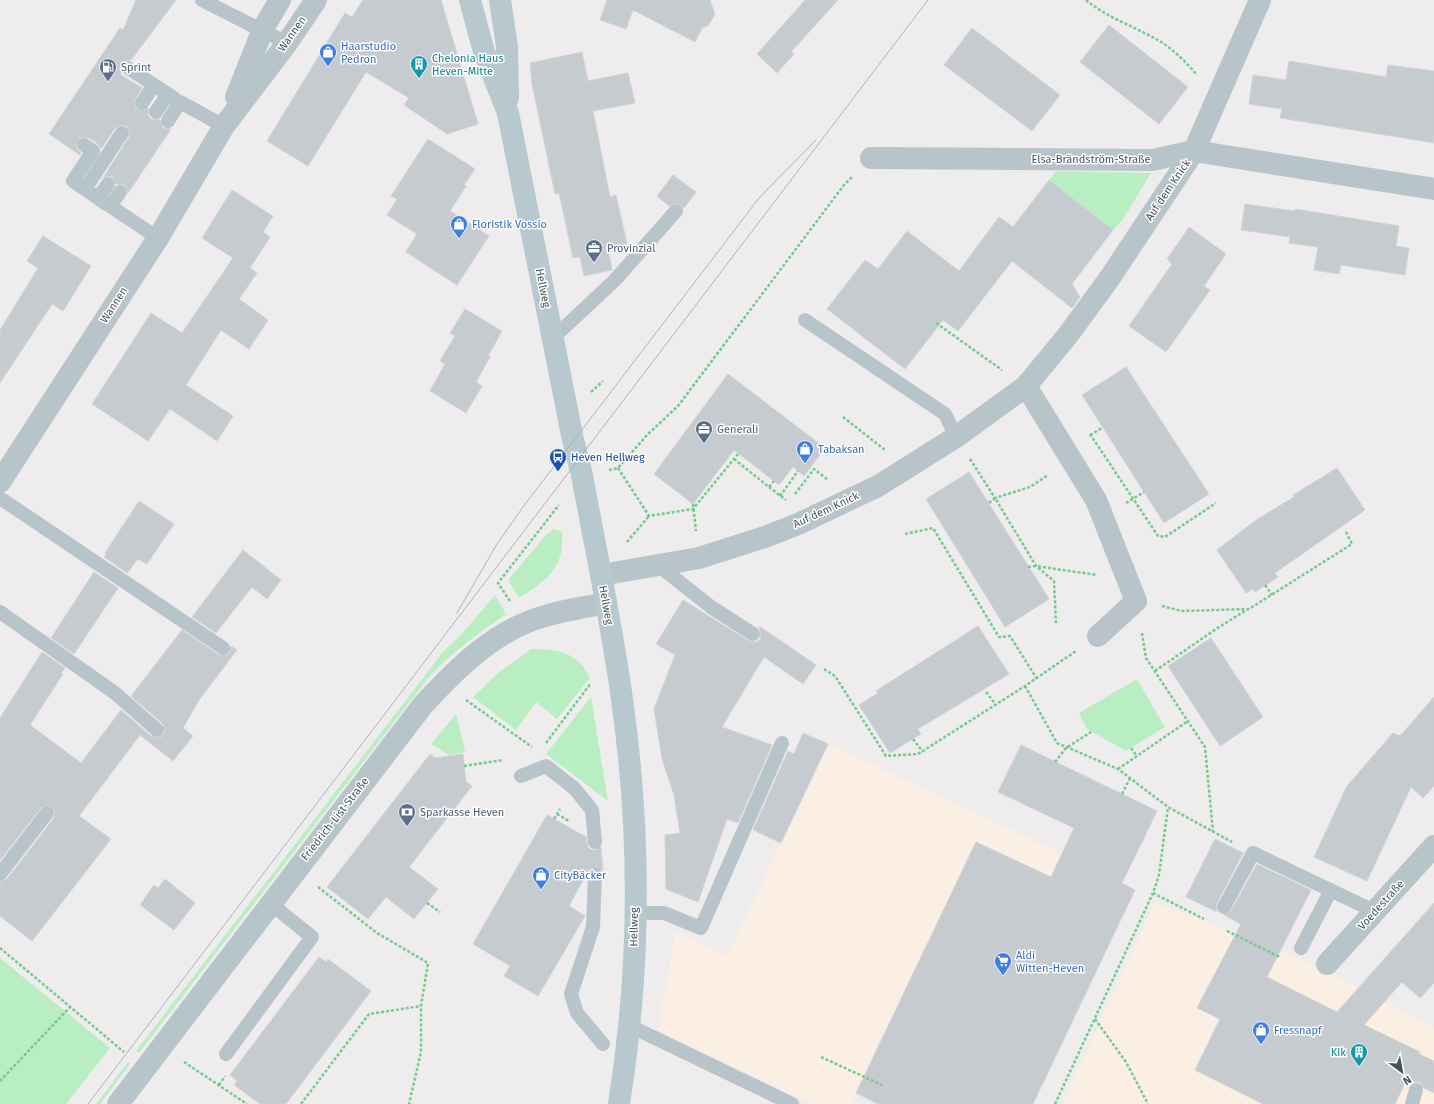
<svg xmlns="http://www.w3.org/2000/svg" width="1434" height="1104" font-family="'Fira Sans',sans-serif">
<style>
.commercial{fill:#fbefe4}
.green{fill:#b9eec2}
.building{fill:#c6cbcf;stroke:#d0d4d8}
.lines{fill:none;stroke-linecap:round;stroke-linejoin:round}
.path{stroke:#71cc8b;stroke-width:2.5;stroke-dasharray:3 2;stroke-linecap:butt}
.lane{stroke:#b7c4c9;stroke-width:14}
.street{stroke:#b7c4c9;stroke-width:22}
.secondary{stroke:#b7c8ce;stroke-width:22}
.tram{stroke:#aeb3b7;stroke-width:1}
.labels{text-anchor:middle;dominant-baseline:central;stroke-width:3;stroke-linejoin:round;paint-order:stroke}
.street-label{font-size:11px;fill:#455459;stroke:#fff}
.shop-label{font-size:11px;fill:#366cbe;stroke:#fff;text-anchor:start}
.culture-label{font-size:11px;fill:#0d838f;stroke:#fff;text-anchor:start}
.service-label{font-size:11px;fill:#4e5e75;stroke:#fff;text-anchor:start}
.transit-label{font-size:11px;fill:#164399;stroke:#fff;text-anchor:start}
</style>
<rect width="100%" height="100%" fill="#efeced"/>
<!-- commercial -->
<path class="commercial" d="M829 744 1136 889 1033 1104H878L857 1094 853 1104H814L658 1030 676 931 727 956Z
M1155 902 1306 962 1434 1028V1104H1063Z"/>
<!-- green -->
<path class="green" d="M1056 171 1151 173 1122 221 1113 230 1049 180Z
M554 529 562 532C565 568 547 580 519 598L508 580 546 535Z
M495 595 506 614C478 634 452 652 428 678L139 1053 136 1051 443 652 460 636Z
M531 649C558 649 578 652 590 678L557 719 536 702 516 730 473 697 498 673Z
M1137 679 1165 727 1126 751 1087 729 1079 713Z
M591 697 608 801 546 754Z
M456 714 465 752 449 755 431 744Z
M0 958 110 1048 66 1104H0Z
M128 1062 130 1064 100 1104H96Z"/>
<!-- building -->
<path class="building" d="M136 0H176L131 60 124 61 120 68 121 75 142 88 135 99V107L141 111 149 108 148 115 151 119 160 120 163 128 171 129 128 193 125 185 116 184 113 177 108 176 103 178 129 137 130 133 127 126 122 125 115 128 101 149 98 144 89 138H80L76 145 77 149 81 153 80 155 49 134 120 28 123 30Z
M363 0H441L478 124 447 134 404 105 409 98 366 72 308 166 267 141 345 13 352 17Z
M607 0H710L715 14 708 26 702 28 695 42 633 10 626 29 600 20Z
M805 0H838L791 52 794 54 777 73 757 54Z
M1109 25 1188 87 1159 124 1080 62Z
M972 28 1060 95 1032 131 944 65Z
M582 52 588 81 628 73 635 103 593 111 610 197 616 195 627 244 608 248 612 270 584 276 580 257 573 258 559 193 555 194 532 84 530 63Z
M1289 61 1386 77 1388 65 1434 71V143L1280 118 1282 109 1249 104 1253 75 1286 80Z
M428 139 475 169 464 185 466 186 450 211 489 236 457 285 406 252 417 234 387 215 397 199 391 196Z
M673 175 696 192 684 208 677 203 669 206 657 196Z
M1049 180 1113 230 1072 284 1080 297 1072 308 1012 261 958 331 943 320 905 369 827 309 865 260 878 269 907 231 959 271 999 217 1013 227Z
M232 190 273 216 263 232 270 237 250 268 257 273 239 299 268 320 249 349 221 330 186 385 233 416 217 441 170 409 148 441 92 404 151 313 182 333 233 258 202 238Z
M1245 204 1295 211V209L1399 226 1396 246 1409 248 1405 275 1341 265 1339 274 1314 270 1318 247 1289 243 1290 237 1241 230Z
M1189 227 1226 254 1204 286 1210 290 1166 352 1129 326 1172 264 1167 259Z
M43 236 91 266 63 311 52 304 0 383V330L38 268 27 261Z
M465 309 502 331 488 356 490 357 476 382 482 386 466 413 430 391 445 364 440 361 455 336 450 333Z
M1126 367 1209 494 1164 523 1082 395Z
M728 374 825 448 804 476 793 467 779 485 734 450 693 504 654 474Z
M1337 468 1365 510 1275 573 1278 577 1255 592 1253 589 1246 593 1217 550 1256 520 1294 497 1293 495Z
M969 472 1049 599 1005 627 926 499Z
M139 501 174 524 147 564 138 559 127 573 104 557 106 554 105 553Z
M243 550 281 580 267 599 252 587 216 633 192 617Z
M94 572 118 588 74 654 51 638Z
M683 600 749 641 757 642 760 639 761 634 759 626 816 665 803 684 764 657 722 727 772 745 738 823 727 819 698 902 666 889 665 835 680 833 674 795 662 759 654 709 675 655 656 644Z
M978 626 1009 674 918 729 921 734 890 753 859 705 878 693 876 691Z
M182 630 219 655H227L230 652 231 646 237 650 199 700 183 728 193 736 173 761 140 735 79 816 111 839 32 941 0 916V882L7 879 54 818 55 810 48 805 41 808 0 860V718L42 652 65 668 61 673 63 674 30 725 81 763 121 710 151 736 160 738 165 732 163 724 131 696Z
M1211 638 1263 717 1220 746 1168 666Z
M1434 697V786L1423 798 1411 787 1367 881 1314 857 1347 786 1393 733 1400 736Z
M803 733 828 744 781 843 753 830 788 751 794 754Z
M1021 745 1157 811 1122 883 1135 890 1033 1104H878L856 1093 976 842 1051 877 1074 828 998 792Z
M430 754 435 758 463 754 466 782 472 786 409 867 438 889 414 919 386 897 368 919 327 887Z
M547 815 586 837 588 847 591 850H596L601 847 603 871 596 866 588 870 586 875 569 906 585 916 538 996 504 976 510 966 473 944Z
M1215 839 1243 853 1217 903 1216 908 1217 912 1186 897Z
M1257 864 1311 890 1267 977 1337 1012 1434 903V983L1420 998 1402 982 1364 1025 1420 1052 1419 1054 1434 1061V1093L1424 1088 1419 1082H1413L1407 1079 1395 1104H1263L1195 1070 1220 1019 1197 1008 1241 924 1224 915 1231 911Z
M165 879 195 903 174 930 140 905 154 885 158 888Z
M319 957 326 962 328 959 371 991 286 1104H260L234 1085 237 1081 230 1075Z"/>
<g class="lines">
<!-- path -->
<path class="path" d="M1086 0C1106 17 1133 26 1156 39 1171 47 1186 62 1197 75
M936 323 1002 370
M591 392 603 381
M843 417 885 450
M1090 434 1158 536 1165 537 1216 503
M1090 435 1102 428
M734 459 769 487 774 481
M970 459 995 498 1030 487 1048 475
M618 468 649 516 693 509 738 454
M609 470 618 468 647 435 678 406 844 185 852 177
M769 487 786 500
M795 494 814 469 828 480
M780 496 798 471
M989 503 995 498 1036 566 1054 581 1056 624
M1126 503 1144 492
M693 504 696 531
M905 534 933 528 999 637 1010 636 1037 679
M627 542 649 516
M1028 567 1036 566 1097 575
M1265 585 1272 595
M510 601 498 583 559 505
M1162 606 1182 611 1249 609 1352 544 1345 530
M1142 633 1146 658 1205 747 1213 832
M824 669 835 676 886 756 918 754 1025 686 1076 651
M1155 671 1216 629 1248 609
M1025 686 1057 743 1118 769 1168 807 1232 842
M986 692 996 705
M466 700 532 747
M913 739 923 752
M546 743 591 683
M1131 748 1137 756
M1055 762 1066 748 1091 732
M464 766 503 760
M1118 769 1188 721
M1122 794 1130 778
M557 814 569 821
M554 819 560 809
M318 887 377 933 428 963 421 1006V1052L409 1104
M1153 893 1204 919
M427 903 440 912
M1227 931 1280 957
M0 948 124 1052
M1095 1019 1126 1062 1148 1104
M821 1057 882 1085
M184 1062 247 1104
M0 1081 70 1007
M219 1085 225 1076
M301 1104 369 1014 421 1006
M1055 1104 1153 893 1159 875 1168 807"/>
<!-- lane -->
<path class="lane" d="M202 0 287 43
M128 68 168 94
M142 103 154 85
M156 112 168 94 175 99
M168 121 180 102 224 126
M84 145 93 151 73 181 98 198
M85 189 122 133
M120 192 110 206 158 238
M106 204 98 198 108 184
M805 320 945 414 956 437
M553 338 615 280 676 211
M0 498 223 648
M658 565 711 607 753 634
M0 612 115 693 157 730
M521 776 546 766 574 788 592 810 595 842
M0 874 47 813
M595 874 593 927 571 994 577 1013 603 1044
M1224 907 1253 853 1374 911
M635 913H664L701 928 782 743
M1301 948 1331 890
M630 1026 792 1104
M226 1054 312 937 271 904
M1412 1104 1416 1090"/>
<!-- street -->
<path class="street" d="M236 97 263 29 280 0
M871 158 1152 160 1194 151 1260 0
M1026 386 1096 500 1136 601 1098 636
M0 482 158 238 224 126 287 43 316 0
M601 575 699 558 765 537 798 524 878 486 956 437 1026 386 1068 335 1109 279 1194 151 1434 189
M1327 964 1434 846
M118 1104 423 705C457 668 495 630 545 616 565 610 586 607 606 603"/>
<!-- secondary -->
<path class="secondary" d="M470 0 484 52 508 113 573 440 582 475C596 552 613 629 623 707 641 838 640 973 619 1104
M500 0 507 47 508 98"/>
<!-- tram -->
<path class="tram" d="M457 613 497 544 523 507 759 198 816 140
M88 1104 928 0"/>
</g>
<!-- icons -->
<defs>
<g id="shop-pin" transform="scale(0.9)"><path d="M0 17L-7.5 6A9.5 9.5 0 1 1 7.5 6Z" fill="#3f7fe0" stroke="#fff"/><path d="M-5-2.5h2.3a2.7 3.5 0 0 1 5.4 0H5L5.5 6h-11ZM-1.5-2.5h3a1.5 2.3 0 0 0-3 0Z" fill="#fff"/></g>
<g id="building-pin" transform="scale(0.9)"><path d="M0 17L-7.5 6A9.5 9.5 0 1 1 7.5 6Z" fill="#0f9aa8" stroke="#fff"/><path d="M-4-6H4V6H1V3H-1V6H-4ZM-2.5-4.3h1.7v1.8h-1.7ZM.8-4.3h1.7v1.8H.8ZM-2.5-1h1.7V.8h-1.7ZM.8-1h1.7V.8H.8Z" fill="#fff"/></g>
<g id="fuel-pin" transform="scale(0.9)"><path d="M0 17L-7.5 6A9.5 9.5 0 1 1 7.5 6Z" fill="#5c6f8a" stroke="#fff"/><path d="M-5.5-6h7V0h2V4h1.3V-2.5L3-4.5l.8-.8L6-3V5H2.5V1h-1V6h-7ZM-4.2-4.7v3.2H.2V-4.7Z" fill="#fff"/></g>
<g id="office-pin" transform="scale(0.9)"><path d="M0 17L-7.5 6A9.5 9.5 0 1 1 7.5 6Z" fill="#5c6f8a" stroke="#fff"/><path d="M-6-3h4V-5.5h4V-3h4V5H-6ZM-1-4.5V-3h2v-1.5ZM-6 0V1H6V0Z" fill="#fff"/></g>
<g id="bus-pin" transform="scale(0.9)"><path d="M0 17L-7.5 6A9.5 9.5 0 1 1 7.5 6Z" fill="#1a4fb4" stroke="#fff"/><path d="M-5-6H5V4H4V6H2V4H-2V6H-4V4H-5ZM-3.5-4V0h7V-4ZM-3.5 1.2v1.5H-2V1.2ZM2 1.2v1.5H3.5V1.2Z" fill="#fff"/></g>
<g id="bank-pin" transform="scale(0.9)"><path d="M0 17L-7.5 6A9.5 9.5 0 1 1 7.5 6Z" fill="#5c6f8a" stroke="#fff"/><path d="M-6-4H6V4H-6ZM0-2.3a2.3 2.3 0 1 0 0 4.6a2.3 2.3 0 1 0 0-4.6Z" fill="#fff"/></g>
<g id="supermarket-pin" transform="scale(0.9)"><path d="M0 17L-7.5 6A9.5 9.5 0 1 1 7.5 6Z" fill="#3f7fe0" stroke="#fff"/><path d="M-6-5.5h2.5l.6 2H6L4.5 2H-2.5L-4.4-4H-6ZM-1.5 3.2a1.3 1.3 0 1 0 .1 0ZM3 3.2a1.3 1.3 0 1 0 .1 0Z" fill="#fff"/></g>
</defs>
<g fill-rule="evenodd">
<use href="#shop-pin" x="328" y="52"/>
<use href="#building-pin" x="419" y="64"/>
<use href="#fuel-pin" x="108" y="67"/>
<use href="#shop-pin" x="459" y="224"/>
<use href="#office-pin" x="594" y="248"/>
<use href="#office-pin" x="704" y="429"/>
<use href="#shop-pin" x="805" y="449"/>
<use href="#bus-pin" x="558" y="457"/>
<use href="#bank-pin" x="407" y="812"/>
<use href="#shop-pin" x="541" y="875"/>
<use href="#supermarket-pin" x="1003" y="961"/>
<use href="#shop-pin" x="1261" y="1030"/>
<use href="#building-pin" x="1359" y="1052"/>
</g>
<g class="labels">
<!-- street labels -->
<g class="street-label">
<text transform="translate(292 34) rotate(-55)">Wannen</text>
<text x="1091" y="159">Elsa-Brändström-Straße</text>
<text transform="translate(1168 190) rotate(-56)">Auf dem Knick</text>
<text transform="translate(543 288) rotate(79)">Hellweg</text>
<text transform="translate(114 305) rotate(-57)">Wannen</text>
<text transform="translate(826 510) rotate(-25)">Auf dem Knick</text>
<text transform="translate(606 605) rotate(80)">Hellweg</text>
<text transform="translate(335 819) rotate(-52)">Friedrich-List-Straße</text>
<text transform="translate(1381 905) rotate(-48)">Voedestraße</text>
<text transform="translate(634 927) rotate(-89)">Hellweg</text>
</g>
<!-- shop labels -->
<g class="shop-label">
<text x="341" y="46">Haarstudio<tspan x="341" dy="13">Pedron</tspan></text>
<text x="472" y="224">Floristik Vossio</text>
<text x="818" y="449">Tabaksan</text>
<text x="554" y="875">CityBäcker</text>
<text x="1016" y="955">Aldi<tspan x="1016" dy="13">Witten-Heven</tspan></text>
<text x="1274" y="1030">Fressnapf</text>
</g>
<!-- culture labels -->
<g class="culture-label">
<text x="432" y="58">Chelonia Haus<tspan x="432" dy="13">Heven-Mitte</tspan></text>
<text x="1346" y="1052" text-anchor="end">Kik</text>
</g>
<!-- service labels -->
<g class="service-label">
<text x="121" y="67">Sprint</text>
<text x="607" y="248">Provinzial</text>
<text x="717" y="429">Generali</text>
<text x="420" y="812">Sparkasse Heven</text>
</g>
<!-- transit labels -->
<g class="transit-label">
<text x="571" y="457">Heven Hellweg</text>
</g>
</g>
<!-- north arrow -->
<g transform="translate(1402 1072) rotate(148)" stroke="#ffffff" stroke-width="3" paint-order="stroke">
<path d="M0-3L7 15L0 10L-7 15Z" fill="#455459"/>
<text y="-6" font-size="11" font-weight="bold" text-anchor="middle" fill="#455459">N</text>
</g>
</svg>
